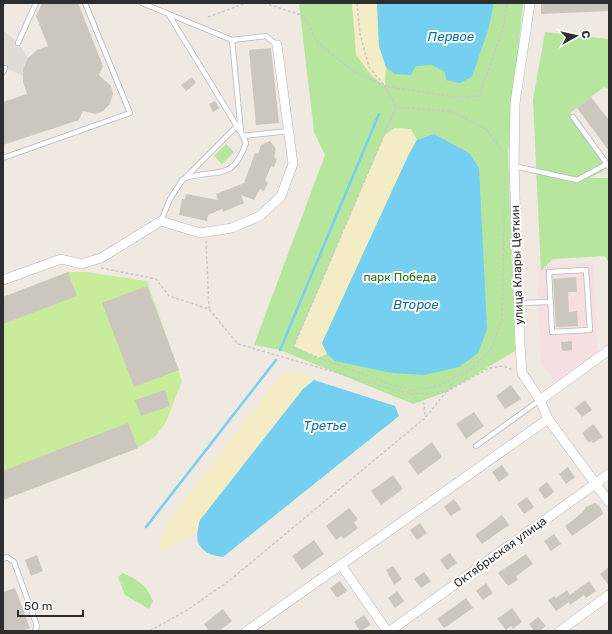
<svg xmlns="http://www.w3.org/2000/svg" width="612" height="634" font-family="Rubik,sans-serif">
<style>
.medical{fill:#f5dfe0}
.green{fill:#b6e59e}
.sand{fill:#f3ecc5}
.pitch{fill:#c9ec9a}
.plaza{fill:#dfdcd8}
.water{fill:#75cff0}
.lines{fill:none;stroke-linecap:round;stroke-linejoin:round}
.stream{stroke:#75cff0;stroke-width:2.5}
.building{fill:#cbc7bf}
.lane-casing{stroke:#b4b7c1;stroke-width:6}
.street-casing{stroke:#b4b7c1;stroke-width:10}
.path{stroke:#c9c9c9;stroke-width:1.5;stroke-dasharray:3 2;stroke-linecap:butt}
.lane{stroke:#fff;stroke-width:4.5}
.street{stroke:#fff;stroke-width:9}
.labels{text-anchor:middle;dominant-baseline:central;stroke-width:4;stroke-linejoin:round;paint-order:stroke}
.street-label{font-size:12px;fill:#2e2e2e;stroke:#fff}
.park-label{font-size:12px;fill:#2c6e1b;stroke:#fff}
.water-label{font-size:13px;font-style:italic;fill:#0d6fa3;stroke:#fff}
</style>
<rect width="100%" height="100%" fill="#efe9e1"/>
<!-- medical -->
<path class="medical" d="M593 263 598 353 556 383 541 363 537 265Z"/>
<!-- green -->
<path class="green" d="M299 3H523L508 152 515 351 446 392 413 404 280 350 254 345 325 155 314 132Z
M545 32 609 39V90L604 87 570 113 598 151 604 171 589 178H609V263L605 256 553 259 541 271 533 100Z
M226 144 234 152 222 164 214 156Z
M123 573C139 581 146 584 153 601L149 609 125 595 118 577Z"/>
<!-- sand -->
<path class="sand" d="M352 3H377L379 46 386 67 385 86 372 76 356 55Z
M394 128 411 129 417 140 409 154 322 343 327 354 318 358 294 346 384 136Z
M283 372 306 373 314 380 303 389 200 520 195 533 162 553 159 537 166 524Z"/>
<!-- pitch -->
<path class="pitch" d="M68 272H86L147 281 182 381 166 422 155 437 138 448 3 500V297Z"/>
<!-- plaza -->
<path class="plaza" d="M3 30 18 43 28 58 23 69V76L3 67Z"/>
<!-- water -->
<path class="water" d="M377 3H494L488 30 472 77 460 83 446 80 445 72 432 65 416 66 411 75 395 74 386 67 379 46Z
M434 134 469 153 479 168 487 329 478 353 459 367 424 375 392 373 335 361 327 354 322 343 409 154 417 140Z
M314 380 395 406 399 416 223 557C199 554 193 542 200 520L303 389Z"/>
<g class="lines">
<!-- stream -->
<path class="stream" d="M280 350 379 114
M146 527 276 360"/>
</g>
<!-- building -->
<path class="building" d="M42 3H78L103 66 99 75 111 86 113 94 110 104 103 111 96 114 83 111 79 120 3 145V102L27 94 23 82V69L28 58 37 50 48 46 36 16Z
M541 3H609V11L541 14Z
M271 48 279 123 256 125 249 50Z
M192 77 196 83 186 91 181 85Z
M591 97 609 120V151L577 108Z
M215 101 219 108 213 112 209 104Z
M270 141 276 149 274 157 277 159 274 167 271 166 265 181 268 183 264 191 260 189 254 200 241 195 244 203 223 212 222 209 208 215 207 221 179 215 182 199H185L186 194 218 200 216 194 244 183 255 153 258 154 261 145Z
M68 272 77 296 3 324V297Z
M576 277 577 292H568L569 312 577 311 578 326 556 327 553 279Z
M147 286 179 370 134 387 102 303Z
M572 341V350L562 351 561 342Z
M511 385 521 399 505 409 496 396Z
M165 390 170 406 141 416 135 400Z
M585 400 592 410 582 417 575 408Z
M474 412 484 426 466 439 456 424Z
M128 423 138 448 3 500V471Z
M593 424 603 437 593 443 591 441 589 443 582 433Z
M432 442 442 457 418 475 408 461Z
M502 465 509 475 499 482 492 472Z
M568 467 575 477 566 484 559 474Z
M393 475 403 489 381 505 371 491Z
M547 482 554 492 545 499 538 489Z
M527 497 534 507 524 514 517 504Z
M454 499 461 509 451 516 444 507Z
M595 503 601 508 603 514 572 536 565 526 583 512 586 507Z
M349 508 358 519 354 523 358 528 344 539 341 536 336 540 326 526Z
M502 515 509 525 482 544 475 535Z
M420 523 427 533 417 540 410 530Z
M554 534 561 544 551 551 544 541Z
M314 540 324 554 302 570 292 556Z
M450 553 457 563 447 570 440 560Z
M526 554 533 564 516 576 518 580 508 586 498 573Z
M37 555 43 571 31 576 25 560Z
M393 566 402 579 394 585 386 570Z
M609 567V586L600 574Z
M424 572 431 581 421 588 414 579Z
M340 581 347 591 337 598 330 588Z
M589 581 596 591 586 598 584 595 570 605 569 602 556 611 548 600 554 596 556 598 567 590 570 595Z
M486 583 493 593 483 600 476 591Z
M15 588 30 628 22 631H3V592Z
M397 591 404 601 395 608 388 598Z
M466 598 473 608 444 628 437 619Z
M512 608 522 622 513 629 511 626 506 630 497 619Z
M223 609 232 621 219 631H209L204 624Z
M364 615 371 625 360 631 354 622Z
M538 617 546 626 539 631H534L529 624Z"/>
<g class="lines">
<!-- lane casing -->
<g class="lane-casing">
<path id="lane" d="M142 3 232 40 266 36 277 45
M169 15 243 136 289 131
M18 43 36 3
M3 72 5 68
M573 117 607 164
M3 158 130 113 85 3
M514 166 577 180 607 164 609 167
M186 177 237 126
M161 221 170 199 183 179C215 167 232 184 246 143L241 132 232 40
M586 270 590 330 552 332 549 272Z
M519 303 550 302
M476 446 540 400
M3 559 7 557 14 562 37 626 35 631"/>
</g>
<!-- street casing -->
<g class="street-casing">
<path id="street" d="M530 3 515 103 514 166 520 345 522 373 540 400 548 419 609 502
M3 280 61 259 81 264 101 258 161 221 200 233 232 228 260 216 281 196 293 164 277 45
M540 400 609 350
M341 565 387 631
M247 631 548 419
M390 631 609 474
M560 631 609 595"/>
</g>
<!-- path -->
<path class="path" d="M264 3 304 16 317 42 353 71 385 86 455 97 479 96 504 26 507 3
M357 3 360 34 369 67 385 86 396 107 451 111 486 129 505 155
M3 7 6 3
M208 17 246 3
M396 107 293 348 389 384 412 390 438 386 470 370 490 350 502 320 505 180
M206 241 209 309
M101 268 156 279 169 296 209 309 238 344 410 394 446 392 489 368 503 366 513 370
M410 394 424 404 425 417
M150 631 189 609 230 580 425 418 446 392"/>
<!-- lane -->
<use href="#lane" class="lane"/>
<!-- street -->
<use href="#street" class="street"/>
</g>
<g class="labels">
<!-- street labels -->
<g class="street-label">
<text transform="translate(517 265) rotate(-92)">улица Клары Цеткин</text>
<text transform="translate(500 552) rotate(-36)">Октябрьская улица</text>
</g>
<!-- park labels -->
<g class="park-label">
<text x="400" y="277">парк Победa</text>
</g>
<!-- water labels -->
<g class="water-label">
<text x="451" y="36">Первое</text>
<text x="416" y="304">Второе</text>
<text x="325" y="425">Третье</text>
</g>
</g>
<!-- border -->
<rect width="612" height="634" fill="none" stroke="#2e2e2e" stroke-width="8"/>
<!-- north arrow -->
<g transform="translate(576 36) rotate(82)" stroke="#ffffff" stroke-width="3" paint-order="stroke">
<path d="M0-3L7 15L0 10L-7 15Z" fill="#2e2e2e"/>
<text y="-6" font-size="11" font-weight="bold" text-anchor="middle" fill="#2e2e2e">С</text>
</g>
<!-- scale -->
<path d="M18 610v6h65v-6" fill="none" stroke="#2e2e2e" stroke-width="2"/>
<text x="24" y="610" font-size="12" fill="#2e2e2e" stroke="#ffffff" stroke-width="3" paint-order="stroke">50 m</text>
</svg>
